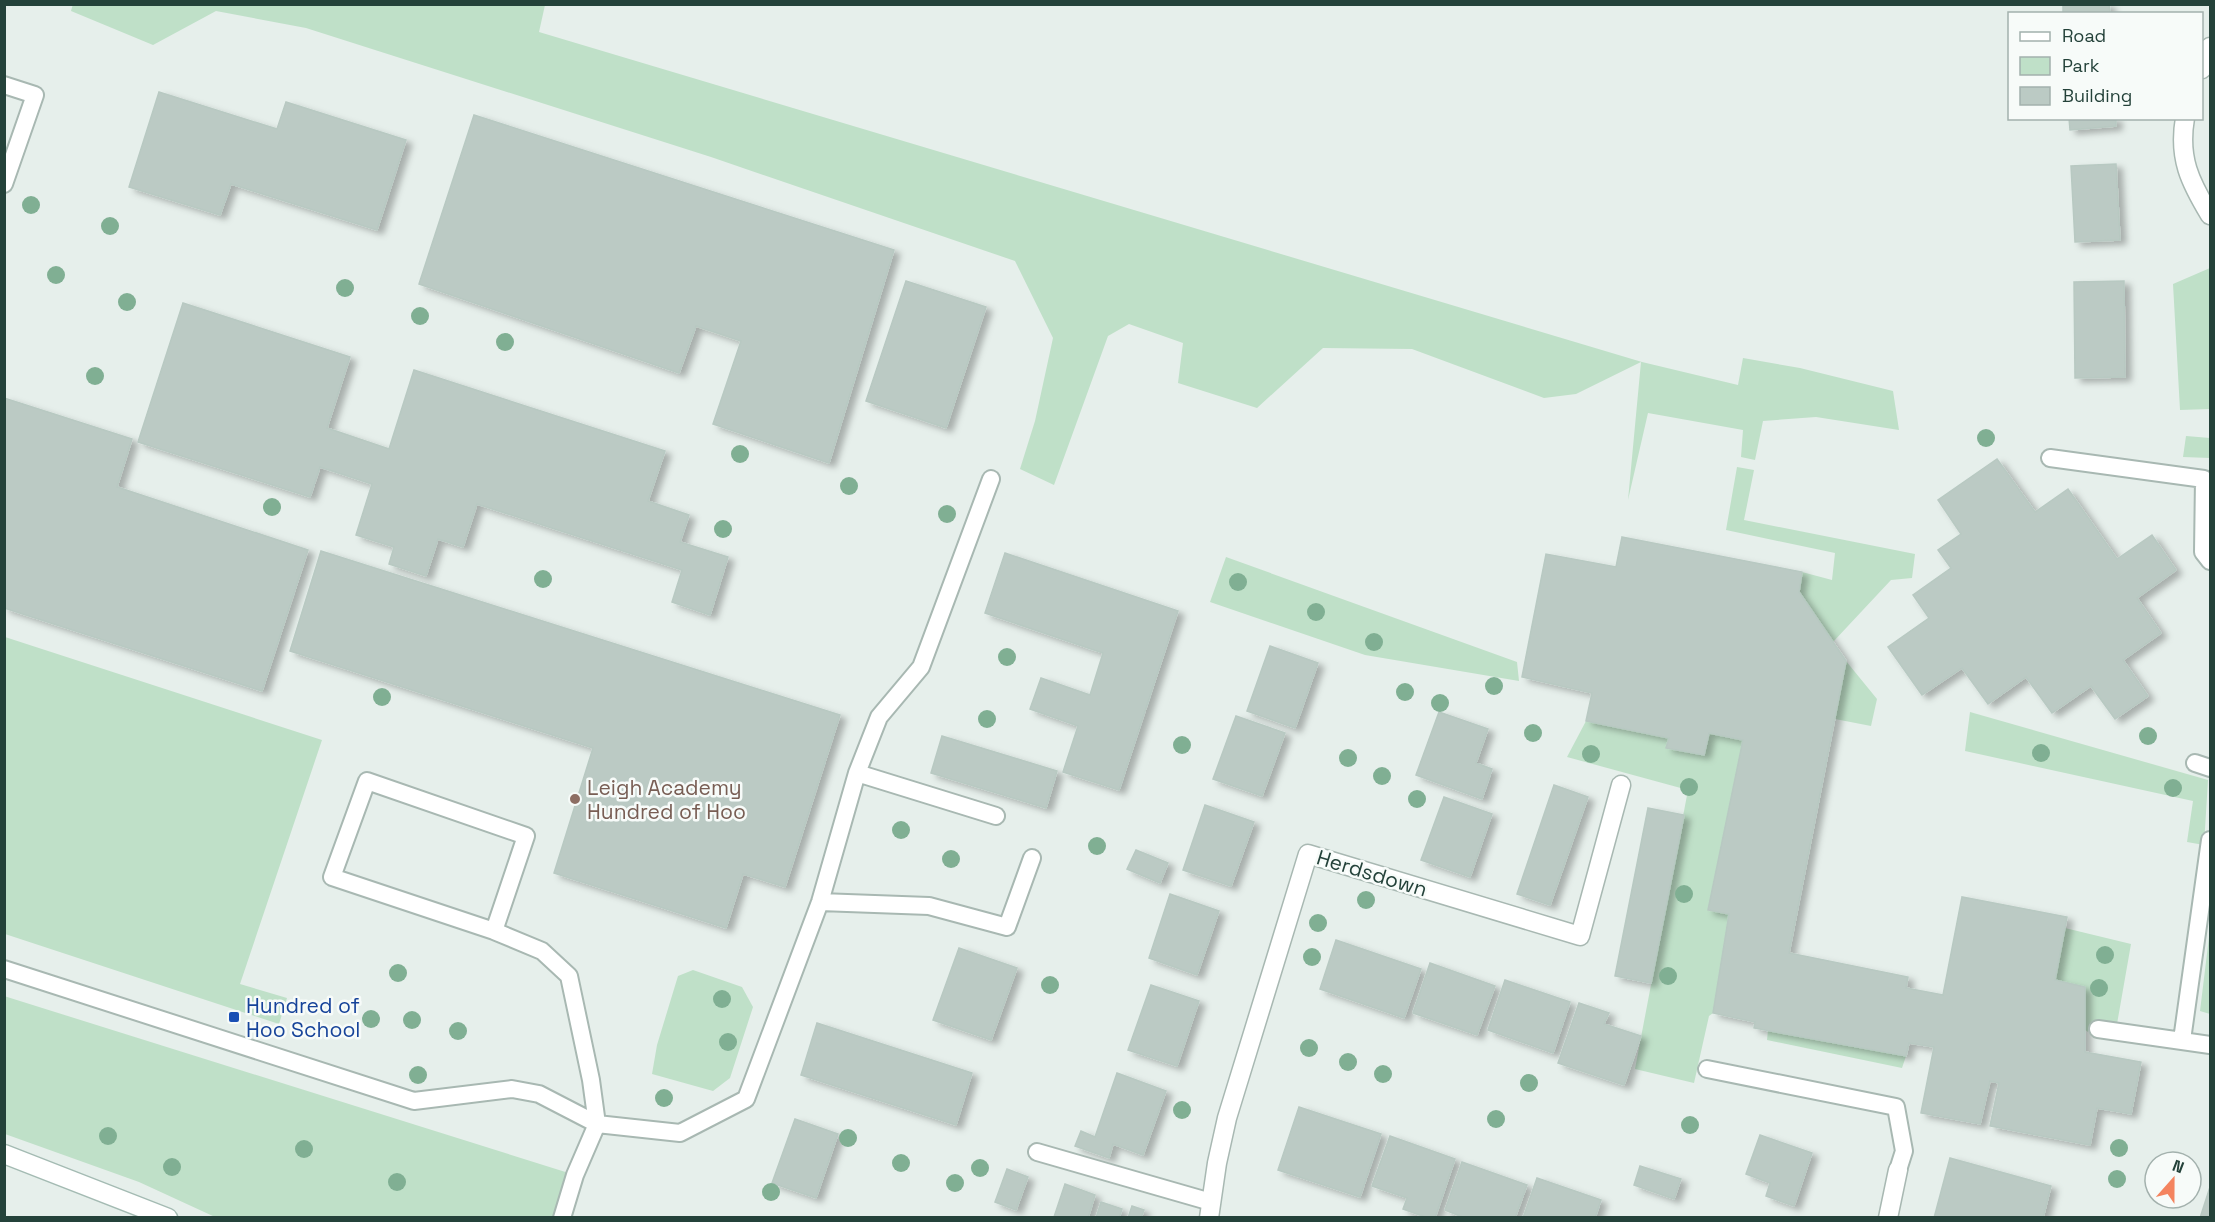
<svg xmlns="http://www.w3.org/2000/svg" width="2215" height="1222" font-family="'Space Grotesk',sans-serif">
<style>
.green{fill:#bfe0c8}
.building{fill:#bbcac4;stroke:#b8c9c2;stroke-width:1.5;filter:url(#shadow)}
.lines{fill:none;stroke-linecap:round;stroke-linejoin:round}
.lane-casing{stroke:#a8b8b2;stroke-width:20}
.street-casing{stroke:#a8b8b2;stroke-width:21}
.secondary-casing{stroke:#a4bbb3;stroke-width:21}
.lane{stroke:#fff;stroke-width:16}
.street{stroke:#fff;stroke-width:18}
.secondary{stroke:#fff;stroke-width:18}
.tree{fill:#80af93}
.education-dot{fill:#8d6e63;stroke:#f7fbf9;stroke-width:2}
.transit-dot{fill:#1a4fb4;stroke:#f7fbf9;stroke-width:2}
.labels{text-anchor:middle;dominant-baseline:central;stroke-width:5;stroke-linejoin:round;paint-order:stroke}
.education-label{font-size:21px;fill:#785e54;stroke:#f7fbf9;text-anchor:start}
.street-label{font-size:21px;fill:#24423a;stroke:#f7fbf9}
.transit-label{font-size:21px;fill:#164399;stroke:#f7fbf9;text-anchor:start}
</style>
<defs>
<filter id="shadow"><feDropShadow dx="6" dy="4" stdDeviation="3" flood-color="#0004"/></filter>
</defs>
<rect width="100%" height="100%" fill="#e6efeb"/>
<!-- green -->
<path class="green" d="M73 4 545 5 539 32 1642 362 1738 385 1743 358 1800 368 1893 391 1899 430 1816 417 1763 421 1755 460 1741 457 1743 430 1648 413 1628 500 1641 362 1576 394 1544 398 1412 349 1323 348 1257 408 1178 383 1183 343 1129 324 1108 336 1054 485 1020 469 1035 421 1053 338 1015 261 711 157 306 28 216 11 153 45 71 11Z
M2210 268V409L2180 410 2173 284Z
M2186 436 2210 438V458L2183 457Z
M1737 467 1754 470 1744 520 1915 554 1912 578 1891 580 1833 642 1799 592 1802 572 1832 580 1835 553 1726 530Z
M1226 557 1517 662 1519 681 1365 655 1210 602Z
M5 637 322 740 240 984 287 998 279 1024 5 934Z
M1846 661 1877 699 1871 726 1835 719Z
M1970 712 2208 780 2204 845 2187 842 2193 801 1965 751Z
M1586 721 1669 738 1667 748 1704 755 1709 733 1743 740 1709 910 1729 914 1713 1013 1709 1016 1694 1083 1635 1069 1688 790 1567 757Z
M2065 928 2131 944 2117 1024 2095 1022 2090 1024 2088 1032 2085 1030V987L2055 980Z
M2210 929V1014L2200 1011Z
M693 970 742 987 753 1007 730 1078 713 1091 652 1074 657 1045 678 976Z
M4 996 575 1175 563 1217H215L139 1182 5 1134Z
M1768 1030 1906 1056 1902 1068 1767 1040Z"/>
<!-- building -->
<path class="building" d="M2063 4H2109L2110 12 2063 13Z
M159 92 277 129 286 102 406 140 377 230 231 184 220 215 129 187Z
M474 115 894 250 829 463 713 424 741 341 696 326 679 373 419 284Z
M2069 118H2116V126L2070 130Z
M2116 164 2120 240 2075 242 2071 166Z
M906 281 986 307 946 428 866 401Z
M2124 281 2125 377 2075 378 2074 282Z
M183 303 350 357 327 428 389 449 414 370 665 451 648 501 689 515 680 542 728 557 710 615 672 602 682 570 477 504 463 547 438 539 426 576 389 564 394 547 356 535 372 484 320 467 310 497 138 442Z
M4 398 132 439 117 487 308 550 262 691 4 608Z
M1997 459 2035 512 2068 489 2117 559 2152 535 2176 570 2137 598 2161 633 2123 660 2148 696 2115 719 2091 686 2052 713 2026 677 1988 704 1962 668 1922 695 1888 647 1929 618 1913 595 1951 568 1938 550 1961 534 1938 500Z
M1622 537 1802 572 1799 592 1846 661 1789 953 1908 977 1906 988 1943 995 1962 897 2067 917 2055 980 2085 987V1052L2141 1062 2131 1114 2097 1108 2090 1145 1990 1126 1999 1083 1990 1081 1980 1124 1921 1113 1934 1047 1909 1043 1906 1056 1754 1028 1755 1022 1713 1013 1729 914 1708 910 1743 740 1709 733 1704 755 1666 748 1669 738 1586 721 1592 693 1522 677 1546 554 1616 567Z
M321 551 840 715 785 887 743 874 726 928 554 873 593 748 290 651Z
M1005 553 1178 611 1119 790 1063 772 1078 726 1030 709 1041 678 1090 695 1103 653 985 613Z
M1270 646 1318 663 1295 728 1247 711Z
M1439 712 1488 729 1476 763 1492 769 1482 799 1416 775Z
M1236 716 1285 733 1262 796 1213 779Z
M942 736 1057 771 1046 808 931 773Z
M1554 785 1588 797 1550 905 1517 894Z
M1444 797 1492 814 1470 877 1421 860Z
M1205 805 1254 822 1231 886 1183 870Z
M1648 808 1684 815 1651 983 1615 976Z
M1136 850 1168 863 1160 883 1127 869Z
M1170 894 1219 911 1197 975 1149 958Z
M1336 940 1421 969 1404 1018 1320 989Z
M959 948 1017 968 991 1040 933 1020Z
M1430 963 1495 986 1477 1035 1413 1013Z
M1505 980 1570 1002 1553 1053 1488 1030Z
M1151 985 1199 1001 1177 1066 1128 1050Z
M1579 1003 1609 1013 1604 1024 1641 1036 1624 1085 1558 1063Z
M817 1023 972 1073 956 1125 801 1075Z
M1117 1073 1166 1091 1143 1155 1113 1144 1109 1158 1075 1146 1081 1131 1095 1137Z
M1299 1107 1381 1134 1360 1197 1278 1170Z
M795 1119 838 1134 816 1198 772 1183Z
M1760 1135 1812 1153 1794 1206 1766 1196 1770 1183 1746 1174Z
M1390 1136 1455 1159 1435 1218H1428L1403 1209 1407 1198 1372 1186Z
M1950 1158 2051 1186 2043 1218H1934Z
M1462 1162 1527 1185 1515 1218H1465L1445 1210Z
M1640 1166 1681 1179 1674 1199 1634 1185Z
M1007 1169 1028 1177 1016 1210 995 1202Z
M1537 1178 1601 1200 1595 1218H1523Z
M1065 1184 1095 1195 1088 1218 1054 1217Z
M2210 1187V1218H2200Z
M1101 1202 1122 1209 1119 1218H1096Z
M1132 1206 1144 1210 1141 1218H1128Z"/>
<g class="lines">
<!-- lane casing -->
<g class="lane-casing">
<path id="lane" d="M4 85 35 95 4 184
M2050 458 2204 479 2203 552 2210 561
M2195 763 2210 768
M857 773 996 816
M820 902 929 906 1007 927 1032 858
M494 931 526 836 367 781 332 877 494 931 542 951 569 976 591 1080 597 1124 575 1175 562 1218
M4 969 414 1101 512 1089 539 1094 597 1124 680 1133 746 1099 820 902 857 773 879 717 921 667 991 479
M2098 1029 2210 1045
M2182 1040 2210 840
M1707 1069 1896 1107 1904 1151 1898 1170
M1037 1152 1211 1202"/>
</g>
<!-- street casing -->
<g class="street-casing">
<path id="street" d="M2202 69 2210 47
M2185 118C2178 158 2190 182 2210 215
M1209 1218 1217 1163 1227 1118 1308 854 1580 936 1621 785
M1888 1218 1898 1170"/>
</g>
<!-- secondary casing -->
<g class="secondary-casing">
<path id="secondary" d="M4 1154 168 1218"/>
</g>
<!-- lane -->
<use href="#lane" class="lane"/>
<!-- street -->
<use href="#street" class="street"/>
<!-- secondary -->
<use href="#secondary" class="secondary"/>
</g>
<!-- trees -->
<g class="tree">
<circle cx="31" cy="205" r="9"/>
<circle cx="110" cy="226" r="9"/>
<circle cx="56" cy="275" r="9"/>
<circle cx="345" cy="288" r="9"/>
<circle cx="127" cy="302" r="9"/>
<circle cx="420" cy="316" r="9"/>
<circle cx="505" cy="342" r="9"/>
<circle cx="95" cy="376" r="9"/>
<circle cx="1986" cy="438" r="9"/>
<circle cx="740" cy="454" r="9"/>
<circle cx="849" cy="486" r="9"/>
<circle cx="272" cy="507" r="9"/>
<circle cx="947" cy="514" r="9"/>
<circle cx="723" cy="529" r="9"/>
<circle cx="543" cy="579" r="9"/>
<circle cx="1238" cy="582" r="9"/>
<circle cx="1316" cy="612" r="9"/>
<circle cx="1374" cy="642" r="9"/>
<circle cx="1007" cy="657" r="9"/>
<circle cx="1494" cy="686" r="9"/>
<circle cx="1405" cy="692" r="9"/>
<circle cx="382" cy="697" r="9"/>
<circle cx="1440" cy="703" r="9"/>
<circle cx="987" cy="719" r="9"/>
<circle cx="1533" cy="733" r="9"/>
<circle cx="2148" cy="736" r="9"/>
<circle cx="1182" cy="745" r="9"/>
<circle cx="2041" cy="753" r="9"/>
<circle cx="1591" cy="754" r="9"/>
<circle cx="1348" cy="758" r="9"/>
<circle cx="1382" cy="776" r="9"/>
<circle cx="1689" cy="787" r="9"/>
<circle cx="2173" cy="788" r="9"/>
<circle cx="1417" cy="799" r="9"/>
<circle cx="901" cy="830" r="9"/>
<circle cx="1097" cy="846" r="9"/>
<circle cx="951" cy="859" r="9"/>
<circle cx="1684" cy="894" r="9"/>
<circle cx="1366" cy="900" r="9"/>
<circle cx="1318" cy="923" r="9"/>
<circle cx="2105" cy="955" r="9"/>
<circle cx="1312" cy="957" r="9"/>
<circle cx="398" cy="973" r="9"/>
<circle cx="1668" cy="976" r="9"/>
<circle cx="1050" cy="985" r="9"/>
<circle cx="2099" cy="988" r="9"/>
<circle cx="722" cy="999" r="9"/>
<circle cx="371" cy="1019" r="9"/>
<circle cx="412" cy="1020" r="9"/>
<circle cx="458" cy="1031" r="9"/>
<circle cx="728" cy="1042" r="9"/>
<circle cx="1309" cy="1048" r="9"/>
<circle cx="1348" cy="1062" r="9"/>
<circle cx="1383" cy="1074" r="9"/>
<circle cx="418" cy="1075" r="9"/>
<circle cx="1529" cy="1083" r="9"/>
<circle cx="664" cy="1098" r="9"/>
<circle cx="1182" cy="1110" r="9"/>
<circle cx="1496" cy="1119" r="9"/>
<circle cx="1690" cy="1125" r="9"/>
<circle cx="108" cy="1136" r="9"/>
<circle cx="848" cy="1138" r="9"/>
<circle cx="2119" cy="1148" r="9"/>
<circle cx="304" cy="1149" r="9"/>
<circle cx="901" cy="1163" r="9"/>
<circle cx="172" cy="1167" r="9"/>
<circle cx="980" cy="1168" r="9"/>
<circle cx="2117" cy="1179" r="9"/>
<circle cx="397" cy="1182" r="9"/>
<circle cx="955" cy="1183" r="9"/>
<circle cx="771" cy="1192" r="9"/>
</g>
<!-- markers -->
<circle class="education-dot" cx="575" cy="799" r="6"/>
<rect class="transit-dot" x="228" y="1011" width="12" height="12" rx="3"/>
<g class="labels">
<!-- education labels -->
<g class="education-label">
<text x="587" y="787">Leigh Academy<tspan x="587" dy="24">Hundred of Hoo</tspan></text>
</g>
<!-- street labels -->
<g class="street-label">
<text transform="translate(1372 873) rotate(17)">Herdsdown</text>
</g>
<!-- transit labels -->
<g class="transit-label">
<text x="246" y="1005">Hundred of<tspan x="246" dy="24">Hoo School</tspan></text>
</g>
</g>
<!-- border -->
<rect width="2215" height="1222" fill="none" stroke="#24423a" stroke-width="12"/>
<!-- legend -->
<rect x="2008" y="12" width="195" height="108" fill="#f7fbf9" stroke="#a3b1ad" stroke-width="1.5"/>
<rect x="2020" y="32" width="30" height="9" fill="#ffffff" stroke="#a3b1ad" stroke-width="1.5"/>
<text x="2062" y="42" font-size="18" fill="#24423a">Road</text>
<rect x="2020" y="57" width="30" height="18" fill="#bfe0c8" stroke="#a3b1ad" stroke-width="1.5"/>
<text x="2062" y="72" font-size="18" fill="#24423a">Park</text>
<rect x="2020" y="87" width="30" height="18" fill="#bbcac4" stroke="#a3b1ad" stroke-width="1.5"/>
<text x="2062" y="102" font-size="18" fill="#24423a">Building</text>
<!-- north arrow -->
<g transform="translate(2173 1180) rotate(21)"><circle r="28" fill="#f7fbf9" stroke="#a3b1ad" stroke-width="1.5"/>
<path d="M0-4.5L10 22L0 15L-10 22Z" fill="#f4845f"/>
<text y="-9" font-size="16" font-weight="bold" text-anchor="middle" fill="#24423a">N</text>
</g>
</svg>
